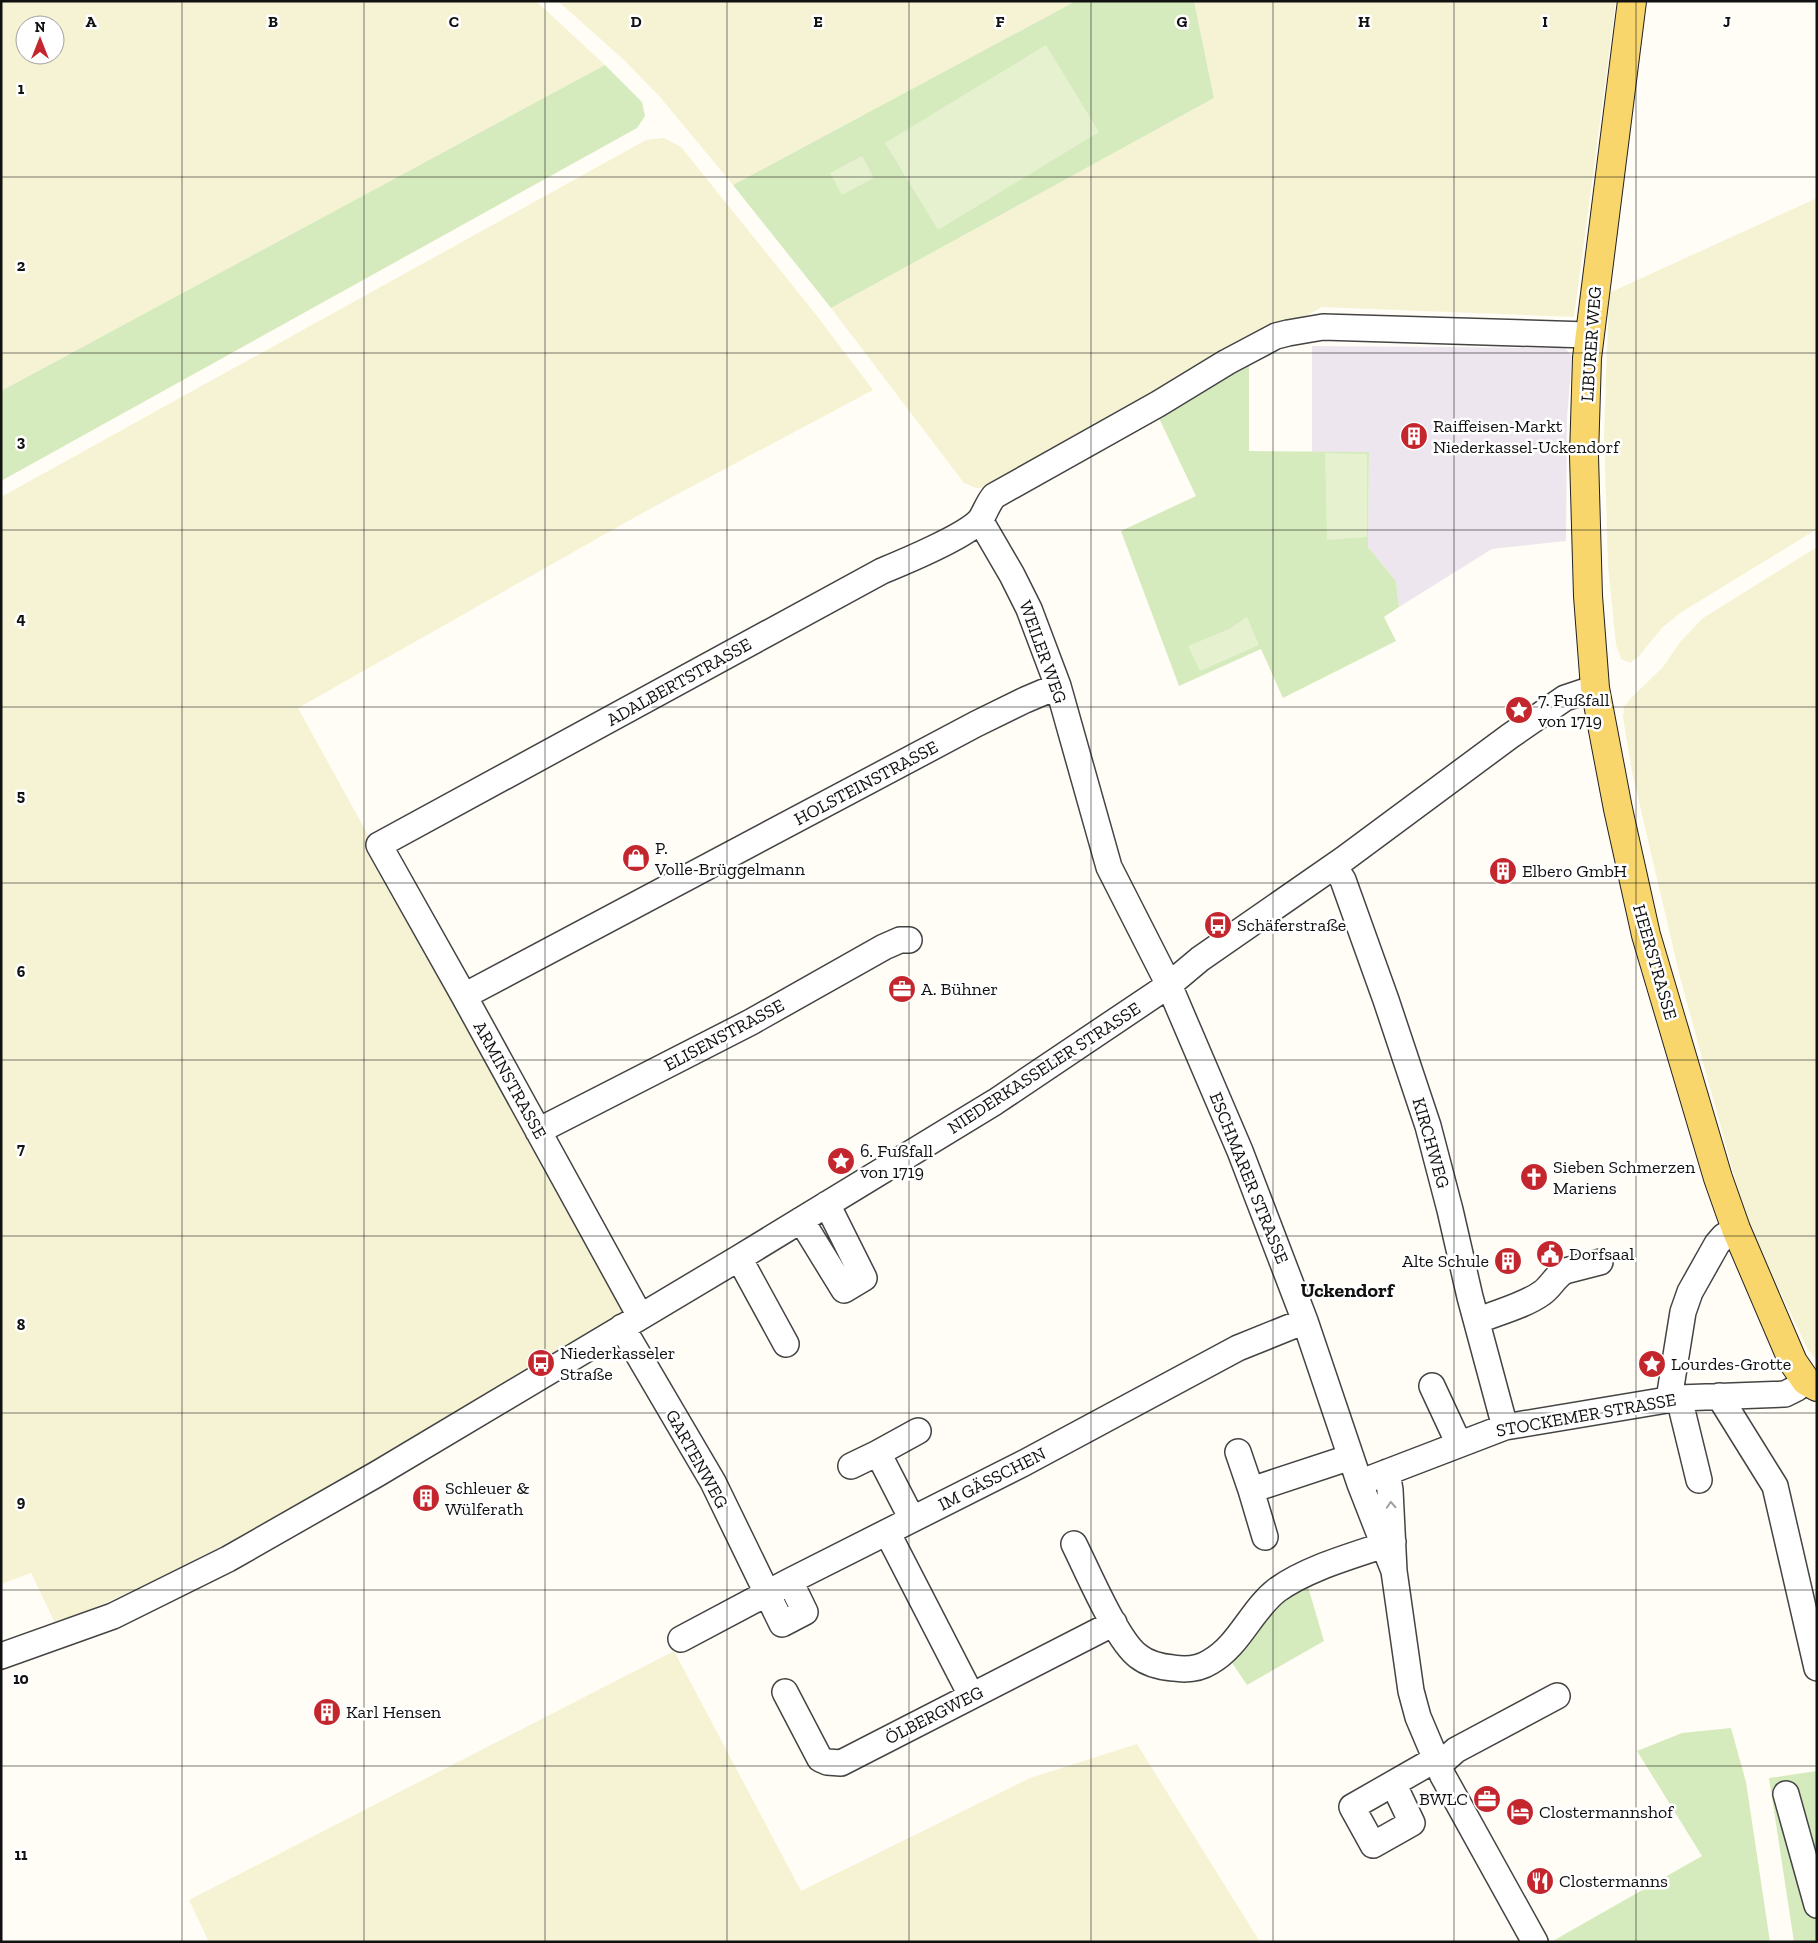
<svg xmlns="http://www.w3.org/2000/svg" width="1818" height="1943" font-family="'Zilla Slab',serif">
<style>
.industrial{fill:#eee6ef}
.farmland{fill:#f6f3d4;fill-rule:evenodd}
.green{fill:#d5ebbd}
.pitch{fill:#e6f2cf}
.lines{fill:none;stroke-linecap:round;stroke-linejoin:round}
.minor-casing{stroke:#444;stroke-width:28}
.major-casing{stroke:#222;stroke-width:30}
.minor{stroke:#fff;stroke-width:25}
.major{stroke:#f9d66b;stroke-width:28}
.oneway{stroke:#a0a0a0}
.grid{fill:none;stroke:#111;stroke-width:1;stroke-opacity:0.55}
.labels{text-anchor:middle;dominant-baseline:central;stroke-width:5;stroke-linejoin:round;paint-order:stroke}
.street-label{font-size:18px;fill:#111;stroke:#fff}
.poi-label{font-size:18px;fill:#111;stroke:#fff;text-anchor:start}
.quarter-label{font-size:20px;font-weight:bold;fill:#111;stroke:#fff}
.grid-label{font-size:16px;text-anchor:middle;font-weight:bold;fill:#111;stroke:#fff;stroke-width:5;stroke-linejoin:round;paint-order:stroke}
</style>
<rect width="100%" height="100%" fill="#fffdf5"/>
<!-- industrial -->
<path class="industrial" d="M1312 346 1565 348 1572 356 1567 418 1566 541 1492 549 1399 607 1396 581 1368 547 1369 453 1312 452Z"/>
<!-- farmland -->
<path class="farmland" d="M1 1H536L605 65 1 391ZM25 25H55V55H25Z
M558 1H1076L733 185 660 97 623 59Z
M1194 1H1616L1574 317 1322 307 1004 485 990 488H976L964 483 831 308 1214 98Z
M664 138 681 147 814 312 873 390 646 511 298 708 625 1301 622 1313 271 1521 145 1585 56 1625 31 1573 1 1584V497L646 140Z
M1817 198V529L1680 613 1662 628 1638 657 1630 663 1621 659 1616 645 1608 565 1604 434 1609 293Z
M1817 547V1360L1808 1350 1764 1258 1743 1208 1680 977 1632 772 1623 717 1624 707 1631 698 1663 667 1680 642 1703 618Z
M674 1651 801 1891 1030 1778 1137 1744 1260 1942H209L189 1900Z"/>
<!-- green -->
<path class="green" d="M1076 1H1194L1214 98 831 308 733 185Z
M605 65 642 102 645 116 637 128 1 481V391Z
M1249 360V451L1369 452 1368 547 1396 581 1399 607 1384 617 1396 641 1283 698 1261 649 1179 686 1121 531 1196 496 1156 412Z
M1306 1580 1324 1641 1247 1685 1228 1657 1253 1624Z
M1731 1728 1746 1782 1770 1942H1551L1702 1856 1637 1751 1682 1733Z
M1817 1771V1942H1794L1769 1778Z"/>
<!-- pitch -->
<path class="pitch" d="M1046 45 1099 132 938 230 885 143Z
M862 156 874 178 842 195 830 173Z
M1325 453 1367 454V537L1327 540Z
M1247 617 1259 645 1200 671 1188 646 1229 629Z"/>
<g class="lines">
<!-- minor casing -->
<g class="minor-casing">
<path id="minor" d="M980 520 1012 575 1029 609 1058 686 1109 867 1169 985 1240 1151 1305 1321 1360 1484 1394 1571
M1334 866 1343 880 1386 1000 1428 1126 1450 1210 1470 1297 1505 1427
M464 996 976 724 1025 700 1058 686
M538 1131 751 1022 884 947 900 940H909
M801 1220 844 1290 864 1278 827 1204
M739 1258 786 1344
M640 1316 464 996 379 845 882 571C904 562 966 536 980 520 985 513 988 503 994 496L1158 404 1227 362 1276 336 1288 333 1323 327 1588 335
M1477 1321C1498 1312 1524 1306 1542 1293 1551 1287 1555 1276 1565 1271L1600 1262
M622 1327 713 1482 782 1624 805 1612 790 1581
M1432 1386 1459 1444
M1719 1396 1775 1486 1817 1668
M1679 1398 1699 1480
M1669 1399 1683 1312 1690 1292 1717 1244 1724 1236 1736 1229
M1238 1452 1251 1490 1351 1457
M878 1453 918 1431
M851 1466 878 1453 912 1519
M1387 1472 1390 1490 1394 1571 1411 1691 1418 1717 1443 1776 1535 1942
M1372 1478 1505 1427 1679 1398 1785 1394 1797 1388 1806 1381
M1251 1490 1265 1537
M887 1532 971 1695
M1074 1544C1087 1570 1117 1641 1138 1656 1148 1664 1161 1667 1173 1668 1186 1670 1199 1669 1210 1662 1239 1646 1251 1610 1277 1590 1309 1567 1356 1555 1393 1542
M681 1639 790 1581 1024 1463 1238 1348 1305 1321
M1 1656 113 1616 228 1559 377 1474 739 1258 995 1102 1169 985 1200 959 1344 859 1510 736 1565 698 1595 688
M785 1692 820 1759 827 1762 841 1763 1114 1623
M1439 1765 1456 1750 1557 1696
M1394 1785 1412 1823 1373 1845 1352 1807 1436 1759
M1786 1794 1817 1905"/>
</g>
<!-- major casing -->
<g class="major-casing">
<path id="major" d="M1632 1 1587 358 1584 456 1588 596 1595 688 1618 809 1646 935 1718 1178 1736 1229 1793 1362 1806 1381 1817 1387"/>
</g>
<!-- minor -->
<use href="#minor" class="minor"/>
<!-- major -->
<use href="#major" class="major"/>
</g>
<!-- one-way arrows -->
<defs><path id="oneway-chevron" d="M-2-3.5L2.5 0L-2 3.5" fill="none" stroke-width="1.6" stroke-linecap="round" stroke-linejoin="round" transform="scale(1.25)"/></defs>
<use class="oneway" href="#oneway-chevron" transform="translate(1391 1505) rotate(-93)"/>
<!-- grid -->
<path class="grid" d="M182 1V1942M364 1V1942M545 1V1942M727 1V1942M909 1V1942M1091 1V1942M1273 1V1942M1454 1V1942M1636 1V1942M1 177H1817M1 353H1817M1 530H1817M1 707H1817M1 883H1817M1 1060H1817M1 1236H1817M1 1413H1817M1 1590H1817M1 1766H1817"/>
<!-- icons -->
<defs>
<g id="building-disc" transform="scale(1.4375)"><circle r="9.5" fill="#c4262e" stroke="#fff"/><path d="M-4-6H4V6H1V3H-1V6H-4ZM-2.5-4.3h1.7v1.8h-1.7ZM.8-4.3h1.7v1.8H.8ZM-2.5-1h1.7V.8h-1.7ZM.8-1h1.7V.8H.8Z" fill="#fff"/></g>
<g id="sight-disc" transform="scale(1.4375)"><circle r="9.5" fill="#c4262e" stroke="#fff"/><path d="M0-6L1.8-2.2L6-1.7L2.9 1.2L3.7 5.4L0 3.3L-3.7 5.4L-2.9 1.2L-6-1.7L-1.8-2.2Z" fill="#fff"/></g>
<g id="shop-disc" transform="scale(1.4375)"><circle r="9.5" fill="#c4262e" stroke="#fff"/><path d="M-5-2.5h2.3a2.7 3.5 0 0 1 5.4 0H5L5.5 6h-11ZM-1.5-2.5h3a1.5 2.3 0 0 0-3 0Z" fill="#fff"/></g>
<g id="bus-disc" transform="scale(1.4375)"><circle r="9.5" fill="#c4262e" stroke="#fff"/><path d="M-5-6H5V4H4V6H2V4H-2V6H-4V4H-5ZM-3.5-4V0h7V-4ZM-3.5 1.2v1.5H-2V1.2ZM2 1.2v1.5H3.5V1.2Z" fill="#fff"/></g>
<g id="office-disc" transform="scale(1.4375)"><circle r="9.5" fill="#c4262e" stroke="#fff"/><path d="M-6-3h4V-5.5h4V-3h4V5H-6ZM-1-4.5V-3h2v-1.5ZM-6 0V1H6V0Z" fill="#fff"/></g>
<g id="church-disc" transform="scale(1.4375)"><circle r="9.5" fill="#c4262e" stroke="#fff"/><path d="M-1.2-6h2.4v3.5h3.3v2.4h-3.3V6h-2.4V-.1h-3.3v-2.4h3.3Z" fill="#fff"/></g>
<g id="civic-disc" transform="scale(1.4375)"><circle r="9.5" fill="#c4262e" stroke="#fff"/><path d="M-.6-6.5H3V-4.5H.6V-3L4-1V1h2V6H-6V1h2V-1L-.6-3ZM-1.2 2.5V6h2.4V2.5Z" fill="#fff"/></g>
<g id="hotel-disc" transform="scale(1.4375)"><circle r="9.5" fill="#c4262e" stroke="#fff"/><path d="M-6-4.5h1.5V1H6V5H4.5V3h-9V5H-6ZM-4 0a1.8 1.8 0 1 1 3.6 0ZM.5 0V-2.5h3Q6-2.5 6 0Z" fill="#fff"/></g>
<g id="restaurant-disc" transform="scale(1.4375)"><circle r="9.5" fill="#c4262e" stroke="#fff"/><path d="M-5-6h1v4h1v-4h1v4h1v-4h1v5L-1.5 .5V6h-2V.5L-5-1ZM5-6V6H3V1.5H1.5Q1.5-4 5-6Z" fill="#fff"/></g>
</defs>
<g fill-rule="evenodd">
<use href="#building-disc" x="1414" y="436"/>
<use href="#sight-disc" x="1519" y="710"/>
<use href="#shop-disc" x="636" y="858"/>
<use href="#building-disc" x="1503" y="871"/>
<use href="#bus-disc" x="1218" y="925"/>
<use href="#office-disc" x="902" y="989"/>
<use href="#sight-disc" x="841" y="1161"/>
<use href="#church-disc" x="1534" y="1177"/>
<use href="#civic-disc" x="1550" y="1254"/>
<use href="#building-disc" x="1508" y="1261"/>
<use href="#bus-disc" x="541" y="1363"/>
<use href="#sight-disc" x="1652" y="1364"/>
<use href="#building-disc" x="426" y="1498"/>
<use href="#building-disc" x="327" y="1712"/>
<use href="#office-disc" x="1487" y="1799"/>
<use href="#hotel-disc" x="1520" y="1812"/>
<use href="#restaurant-disc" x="1540" y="1881"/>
</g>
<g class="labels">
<!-- street labels -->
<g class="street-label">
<text transform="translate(1591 344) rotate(-86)">LIBURER WEG</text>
<text transform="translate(1043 652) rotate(70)">WEILER WEG</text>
<text transform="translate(679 682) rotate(-29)">ADALBERTSTRASSE</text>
<text transform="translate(866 783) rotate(-28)">HOLSTEINSTRASSE</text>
<text transform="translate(1655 962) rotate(74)">HEERSTRASSE</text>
<text transform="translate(724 1035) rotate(-28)">ELISENSTRASSE</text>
<text transform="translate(1044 1068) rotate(-33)">NIEDERKASSELER STRASSE</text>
<text transform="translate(510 1080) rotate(61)">ARMINSTRASSE</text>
<text transform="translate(1431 1143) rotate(74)">KIRCHWEG</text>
<text transform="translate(1249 1178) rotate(68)">ESCHMARER STRASSE</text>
<text transform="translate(1586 1415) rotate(-10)">STOCKEMER STRASSE</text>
<text transform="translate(697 1459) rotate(61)">GARTENWEG</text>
<text transform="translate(992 1479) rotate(-27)">IM GÄSSCHEN</text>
<text transform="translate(934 1715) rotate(-27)">ÖLBERGWEG</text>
</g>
<!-- poi labels -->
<g class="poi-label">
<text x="1433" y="426">Raiffeisen-Markt<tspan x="1433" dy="21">Niederkassel-Uckendorf</tspan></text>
<text x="1538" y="700">7. Fußfall<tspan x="1538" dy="21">von 1719</tspan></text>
<text x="655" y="848">P.<tspan x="655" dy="21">Volle-Brüggelmann</tspan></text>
<text x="1522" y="871">Elbero GmbH</text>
<text x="1237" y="925">Schäferstraße</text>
<text x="921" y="989">A. Bühner</text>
<text x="860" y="1151">6. Fußfall<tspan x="860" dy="21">von 1719</tspan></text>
<text x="1553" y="1167">Sieben Schmerzen<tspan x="1553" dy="21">Mariens</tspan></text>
<text x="1569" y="1254">Dorfsaal</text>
<text x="1489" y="1261" text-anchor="end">Alte Schule</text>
<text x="560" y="1353">Niederkasseler<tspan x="560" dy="21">Straße</tspan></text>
<text x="1671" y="1364">Lourdes-Grotte</text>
<text x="445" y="1488">Schleuer &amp;<tspan x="445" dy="21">Wülferath</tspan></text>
<text x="346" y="1712">Karl Hensen</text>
<text x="1468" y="1799" text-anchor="end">BWLC</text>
<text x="1539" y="1812">Clostermannshof</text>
<text x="1559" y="1881">Clostermanns</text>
</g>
<!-- quarter labels -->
<g class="quarter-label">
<text x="1347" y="1290">Uckendorf</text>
</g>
</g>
<g class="grid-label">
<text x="91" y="27">A</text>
<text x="273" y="27">B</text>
<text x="454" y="27">C</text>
<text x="636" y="27">D</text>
<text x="818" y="27">E</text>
<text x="1000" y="27">F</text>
<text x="1182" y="27">G</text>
<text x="1364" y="27">H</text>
<text x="1545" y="27">I</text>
<text x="1727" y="27">J</text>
<text x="21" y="94">1</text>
<text x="21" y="271">2</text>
<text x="21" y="447">3</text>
<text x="21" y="624">4</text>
<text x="21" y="801">5</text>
<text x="21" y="977">6</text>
<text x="21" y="1154">7</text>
<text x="21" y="1330">8</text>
<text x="21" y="1507">9</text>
<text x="21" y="1684">10</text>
<text x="21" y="1860">11</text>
</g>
<!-- border -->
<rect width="1818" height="1943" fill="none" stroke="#111111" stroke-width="5"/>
<!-- north arrow -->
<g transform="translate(40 40)"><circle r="24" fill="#ffffff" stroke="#a0a0a0"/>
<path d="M0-4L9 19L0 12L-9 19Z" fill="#c4262e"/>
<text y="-8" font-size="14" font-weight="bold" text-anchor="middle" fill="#111111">N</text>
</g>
</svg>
